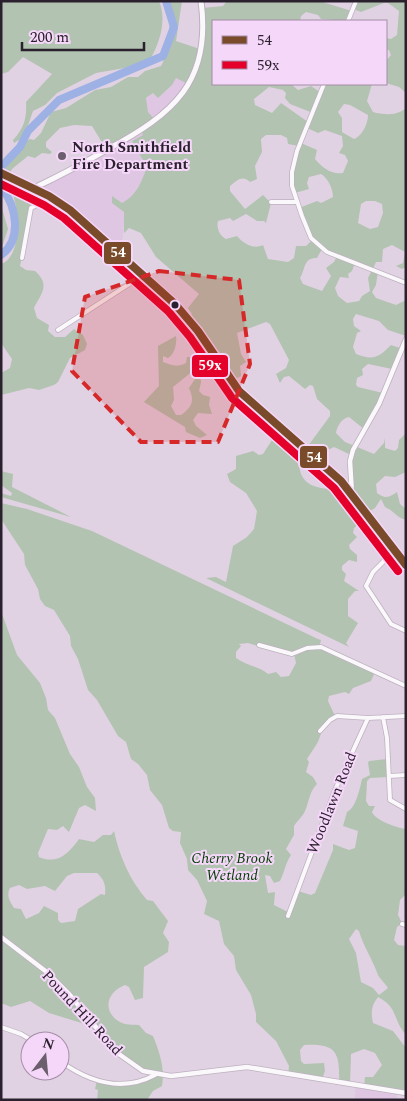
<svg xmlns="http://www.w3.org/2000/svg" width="407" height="1101" font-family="Spectral,serif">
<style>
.built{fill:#dfc6e3}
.green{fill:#b2c3b1;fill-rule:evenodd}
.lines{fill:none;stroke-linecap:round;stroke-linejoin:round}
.river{stroke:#9db1e4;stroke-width:8}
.minor-casing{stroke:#bdb1bf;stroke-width:5.5}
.tertiary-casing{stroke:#bdb1bf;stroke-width:6}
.secondary-casing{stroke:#bdb1bf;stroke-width:7}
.minor{stroke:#faf8fb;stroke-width:4}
.tertiary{stroke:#faf8fb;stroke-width:4.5}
.secondary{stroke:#faf8fb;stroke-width:5}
.bus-1-casing{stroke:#f5d7f9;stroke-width:11}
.bus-2-casing{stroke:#f5d7f9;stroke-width:11}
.bus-1{stroke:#7a4b2a;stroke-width:8}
.bus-2{stroke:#e4002b;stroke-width:8}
.marked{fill:#d62828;fill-opacity:0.2;stroke:#d62828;stroke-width:4;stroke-dasharray:10 6;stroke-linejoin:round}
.poi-dot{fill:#6b5e6d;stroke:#f5d7f9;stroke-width:2}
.bus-dot{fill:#2b202d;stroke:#f5d7f9;stroke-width:2}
.labels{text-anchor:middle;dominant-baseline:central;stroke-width:4;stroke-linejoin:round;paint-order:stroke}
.poi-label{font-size:15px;font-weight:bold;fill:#2b202d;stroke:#f5d7f9;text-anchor:start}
.street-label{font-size:15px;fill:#2b202d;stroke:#f5d7f9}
.park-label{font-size:15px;font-style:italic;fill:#003d00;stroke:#f5d7f9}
.line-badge{stroke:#f5d7f9;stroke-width:2}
.badge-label{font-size:14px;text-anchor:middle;font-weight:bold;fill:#fff}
</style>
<rect width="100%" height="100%" fill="#e1d2e3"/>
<!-- built -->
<path class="built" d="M176 77 188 84 155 121 148 112 145 100 153 93 158 98 172 85Z
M141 130 151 150 149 163 143 179 130 199 122 204 115 198V204L124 212V225L122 245 115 252 79 219 38 189Z
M355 1086 397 1092V1097L396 1100H355Z"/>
<!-- green -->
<path class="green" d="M1 1H159C167 20 160 41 151 58L125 68 96 73 57 93 45 105 33 111 24 137 14 143 13 140C24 128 27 118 26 102L52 74 23 57 8 72 1 74Z
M170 1H182L176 41 200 49 202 8 223 6 227 1H319L352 11 348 21 321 19 318 15 306 12 301 16 300 21H213V84H291L298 90 311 86 320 92 324 84H372L367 101 373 112C384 115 397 116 406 108V267L402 269 396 266 403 263 405 252 392 245 383 249 382 262H376L373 269 378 271 376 285 372 292 376 298 396 305 406 300V336L388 330 379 321 356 314 353 319 354 326 361 331 357 333 353 347 356 354C374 361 379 357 391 345L400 348 392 369 368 364 362 369 363 375 357 378 356 385 358 387 383 393 364 429 349 417C342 418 337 426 336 433L345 442 374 454 384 443 385 438V448L395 451 398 448 399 440 406 433V472L395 477 385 476 376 484 377 493C385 499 388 498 397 492L400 504 406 509V520C397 518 394 511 385 507L381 499 375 508 367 513 368 516 354 528 353 533 357 537 349 545 350 549 357 555V562L349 560 342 566V570L346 574 344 581 359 591H355L348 599V616L358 623 346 643 349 647 206 578 216 577 226 582 233 546 247 537 254 529 257 511 246 493 230 482 227 474 236 469V456L253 451 259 455 263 454 279 429 305 450 330 416V411L317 399 313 386 310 385 305 389 289 376 284 377 280 383 276 374 286 368 289 360 270 324 266 322 237 333 241 354 246 362 240 366 241 376 230 382 187 318 192 314 188 308 199 294 156 257 141 233 129 228 124 233V212L112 203V196L122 203C136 196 142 181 147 167L132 141 143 135 141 131 106 149 92 126 74 125 60 128 46 142V147L52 152 50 154 42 153 35 158 28 156 12 169 8 177 46 195 43 202 32 208 20 266 26 270 35 271C51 285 41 294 34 308L37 318 49 325 48 331 55 337H65L74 329 83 335 87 344 85 350 70 358 58 382 54 385 39 390 29 388 1 395V373L10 368 12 359 1 343V264C22 257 19 212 13 195 12 191 7 186 4 182 3 165 15 147 30 139L34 140 41 133 51 112 66 108 95 90 111 87 128 77H138L145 71 161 66C167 59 172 12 170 1ZM176 78 188 84 155 120 148 112 146 98 153 93 158 98 172 85ZM269 87 283 90 286 93 285 98 290 104 313 113 308 122 281 103 272 113 255 105 254 99ZM344 104 350 105 368 115C368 124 362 136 354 139L342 132V118L338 112ZM307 128 318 133 325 130 342 136 343 146 339 153 345 155 348 161 343 173C331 175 322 167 315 159L317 150 301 143ZM266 135H281L287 138 288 144 299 146 292 172 295 193 309 189 307 183 309 177 321 174C328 178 333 189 333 197L321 203 317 201 299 208 313 239 306 246H296L294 258 288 262 268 259 263 245C253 250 243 243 237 236L226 239C220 236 216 228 218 221L230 218 233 221 246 214 257 221H264L266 223 271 203 263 195 245 209 230 191V186C238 180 242 175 250 182L257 179 255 166 262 152 261 139ZM366 201H375L382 204 383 213 378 227 370 229 358 223 361 204ZM322 249 337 256 334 262 326 268 331 276 322 291 303 284 300 278C306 268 303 258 317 258ZM355 263 372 270 368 278 370 291 362 296 359 301 347 303 338 296 335 288 340 277 349 278 348 274 352 271ZM334 447 351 455 350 491 338 480 328 489C308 487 298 480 299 457L305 451 318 460 326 451Z
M356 1H406V93L399 87 386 83V61L391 55 389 50H386V38L391 39 397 35 399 11 388 3H384L361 12 353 9Z
M1 205 8 229 1 250Z
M176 336C177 343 175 354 168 358L163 356V362C171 365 177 368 186 363L187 357H190L194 370 173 387 174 400 171 406 176 415H181C192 407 195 401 189 388L197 376H200L201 382 199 391 203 395 210 397 209 405 212 414 198 413 193 420 196 426 207 435 200 438 186 432 185 427 144 402 159 386 158 346Z
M1 471 13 474 12 487 71 517 1 497V493L11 496 12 493 1 485Z
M1 503 27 509 92 531 318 639 321 640 319 648 375 672 371 681 353 688 349 694 345 692 329 696 328 701 335 716 323 728 318 742 307 759 309 762 306 772 313 777 317 784C309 791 309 804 304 813 302 817 297 821 294 826V835L286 849 291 855C285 864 285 871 280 881L274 883 270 876 265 875 268 893 275 892 274 905 288 912 298 891 311 895 315 893 333 850V844L349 850 355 848 358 831 343 826 347 812C356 808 360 788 362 779L370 775 368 763 369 761 387 759 389 777 370 778 367 781 366 801 369 806H375L372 812C375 820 397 828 406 829V894L400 900 398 915 402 923 397 927 394 940 398 945 406 946V1035C392 1019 399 1008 378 997 371 1006 371 1013 373 1023L393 1031 406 1048V1092L364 1087 365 1077H373L382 1065 375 1053 364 1049 351 1054 350 1085 339 1083C340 1053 337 1043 304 1045L300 1050 301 1061 304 1064 324 1063 325 1071 322 1079 288 1076 289 1066 276 1041 256 1022V1014L251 995 236 970 234 956 224 944 219 921 204 914 207 901 197 880 188 870 187 859 180 843 181 832 173 831 169 828 162 805 150 790 147 775 138 764 131 759 126 742 118 736 97 700 88 690 78 659 71 646 70 636 54 610 45 606 40 599 38 589 25 565 24 554 1 519ZM248 643 291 656 294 654 296 663 289 676 281 677 276 672 268 674C259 666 247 666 236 658V652L241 646 239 644ZM356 929 359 931C363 946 373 960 378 975 380 979 385 983 388 988L379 995 373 988 361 982 356 953 349 939Z
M1 611 17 655 40 683 46 698 48 710 55 718 70 754 79 767 87 787 95 798 96 811 85 805 79 808 69 832 63 826 57 830 48 829 38 853 39 857C58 865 69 853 79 839L94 842 103 835H111L114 831C119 855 130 881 147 900L153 901 168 921 163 933 169 942 168 952 144 967 143 998 135 1000 129 987 125 985C106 992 102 1012 120 1022 127 1026 132 1024 139 1025L146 1033 153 1036C160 1053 165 1069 162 1086L153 1091 147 1100H97L98 1090 95 1089 97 1080 124 1085 153 1075 130 1063 88 1025 49 1013 30 1001 11 1007 1 1003ZM74 873H97C104 880 106 884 105 895L101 894 78 909 75 921 61 923 58 920V913L44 906 39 913 26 919 21 909 14 908C10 901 6 896 10 888L19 885 27 889 45 886 55 891 67 876Z"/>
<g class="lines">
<!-- river -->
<path class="river" d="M1 171 2 166 20 147 28 131 59 100 163 56 174 27 166 1
M1 187C16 205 23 239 1 255"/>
<!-- minor casing -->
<g class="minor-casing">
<path id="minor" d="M348 21 356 1
M324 84 297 151 292 172V186L302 216 311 238 327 252 406 283
M271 202H297
M22 258 31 208 43 202 49 196
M58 330 143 275
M395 550 373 572 366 586 391 624 406 631
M259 645 292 654 307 648 321 647 406 686
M383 717 387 738 390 800 406 809
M320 731 330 720 337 716 368 718 406 716
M389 776 406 775
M288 916 335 790 368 718
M402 924 406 925
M1 1027 21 1034 33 1041
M60 1061C89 1082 121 1093 155 1075"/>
</g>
<!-- tertiary casing -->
<g class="tertiary-casing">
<path id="tertiary" d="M352 494 350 461 353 450 379 404 406 339
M1 937 48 973 69 994 116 1052 143 1071 171 1076 247 1067 406 1093"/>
</g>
<!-- secondary casing -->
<g class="secondary-casing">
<path id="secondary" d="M1 173 49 196 70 210 175 304 198 331 239 391 341 481 406 565
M34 188C59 176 84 163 108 149 173 114 212 82 201 1"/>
</g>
<!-- minor -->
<use href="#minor" class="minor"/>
<!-- tertiary -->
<use href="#tertiary" class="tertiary"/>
<!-- secondary -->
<use href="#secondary" class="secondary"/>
<!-- bus-1 casing -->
<g class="bus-1-casing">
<path id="bus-1" d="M1 173 49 196 70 210 175 304 198 331 239 391 341 481 406 565"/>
</g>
<!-- bus-2 casing -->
<g class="bus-2-casing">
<path id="bus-2" d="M1 184 44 205 64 218 168 311 190 337 232 398 334 488 398 571"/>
</g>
<!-- bus-1 -->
<use href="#bus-1" class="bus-1"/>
<!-- bus-2 -->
<use href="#bus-2" class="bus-2"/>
</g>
<!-- marked area -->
<path class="marked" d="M159 271 239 280 250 364 218 442H141L72 371 85 297Z"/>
<!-- markers -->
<circle class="poi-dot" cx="62" cy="156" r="5"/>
<circle class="bus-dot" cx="175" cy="305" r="4.5"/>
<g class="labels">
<!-- poi labels -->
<g class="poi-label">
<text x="72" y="147">North Smithfield<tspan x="72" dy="17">Fire Department</tspan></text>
</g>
<!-- street labels -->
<g class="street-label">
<text transform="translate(332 803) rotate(-68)">Woodlawn Road</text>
<text transform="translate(82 1013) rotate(47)">Pound Hill Road</text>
</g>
<!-- park labels -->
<g class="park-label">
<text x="232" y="858">Cherry Brook<tspan x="232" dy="17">Wetland</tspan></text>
</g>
</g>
<g class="line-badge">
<rect x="103" y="241" width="29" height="24" rx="5" fill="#7a4b2a"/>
<rect x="191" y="354" width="38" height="24" rx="5" fill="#e4002b"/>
<rect x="299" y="445" width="29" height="24" rx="5" fill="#7a4b2a"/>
</g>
<g class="badge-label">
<text x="118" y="257">54</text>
<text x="210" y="370">59x</text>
<text x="314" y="462">54</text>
</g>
<!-- border -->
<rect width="407" height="1101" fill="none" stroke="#2b202d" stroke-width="5"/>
<!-- legend -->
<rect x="212" y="20" width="175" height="65" fill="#f5d7f9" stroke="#a48ea7"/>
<rect x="222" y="36" width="25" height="8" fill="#7a4b2a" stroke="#a48ea7"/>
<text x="257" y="45" font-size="15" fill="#2b202d">54</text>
<rect x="222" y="61" width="25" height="8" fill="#e4002b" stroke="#a48ea7"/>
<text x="257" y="70" font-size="15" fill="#2b202d">59x</text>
<!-- north arrow -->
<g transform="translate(45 1056) rotate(16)"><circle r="24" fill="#f5d7f9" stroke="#a48ea7"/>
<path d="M0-4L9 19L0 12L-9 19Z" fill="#6b5e6d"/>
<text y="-8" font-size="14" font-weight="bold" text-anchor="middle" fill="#2b202d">N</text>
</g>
<!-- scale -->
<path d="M22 42v8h122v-8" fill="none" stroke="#2b202d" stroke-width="2.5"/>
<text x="30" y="42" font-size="15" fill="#2b202d" stroke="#f5d7f9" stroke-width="4" paint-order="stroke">200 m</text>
</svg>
